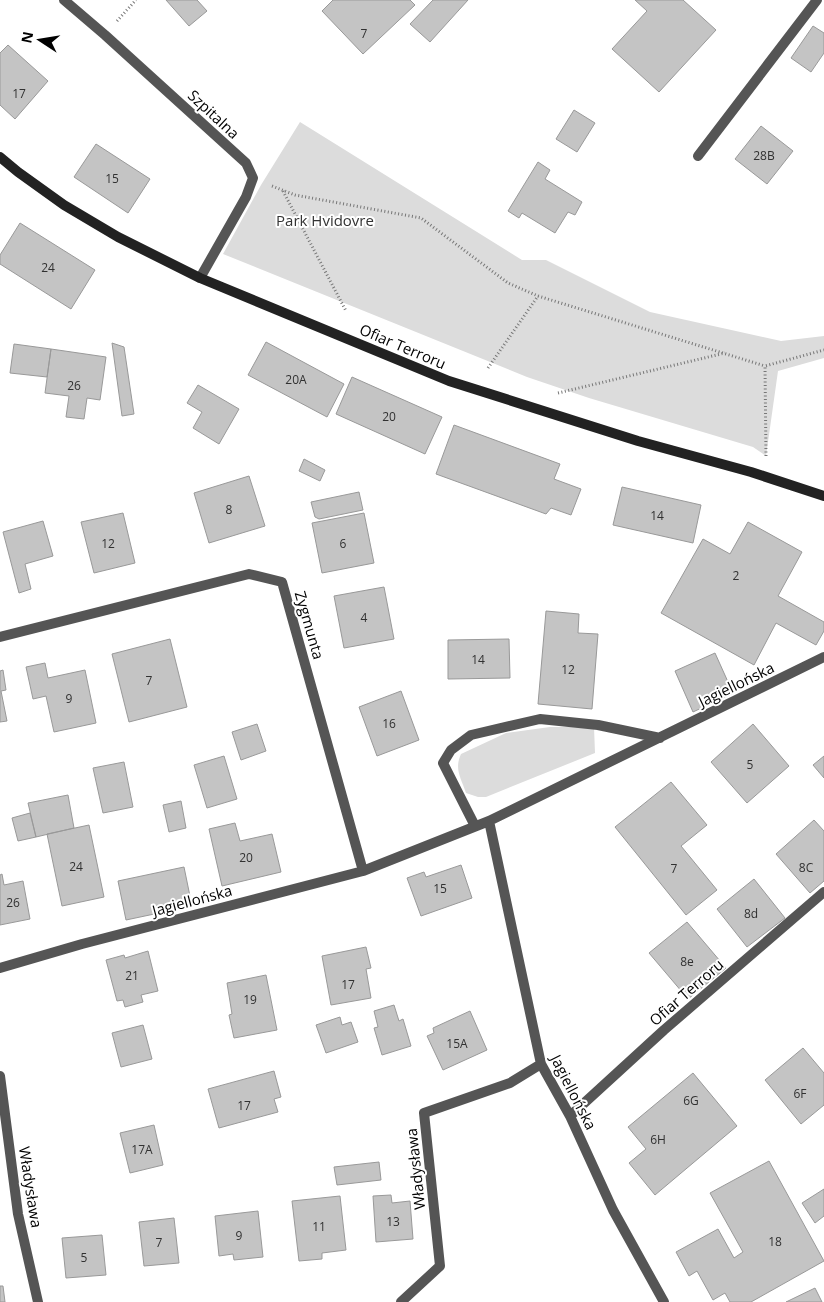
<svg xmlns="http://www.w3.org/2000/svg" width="824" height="1302" font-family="'Open Sans',sans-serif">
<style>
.green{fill:#dcdcdc}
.building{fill:#c4c4c4;stroke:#999}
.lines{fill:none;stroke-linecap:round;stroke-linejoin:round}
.path{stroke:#777;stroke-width:3;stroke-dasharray:1 2.5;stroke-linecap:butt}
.street{stroke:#555;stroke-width:10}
.secondary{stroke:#222;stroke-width:10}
.labels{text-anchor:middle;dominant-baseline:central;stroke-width:4;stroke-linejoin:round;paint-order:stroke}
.number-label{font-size:12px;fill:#313131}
.street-label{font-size:15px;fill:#000;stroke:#fff}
.park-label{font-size:15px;fill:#333;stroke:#fff}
</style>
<rect width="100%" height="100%" fill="#fff"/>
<!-- green -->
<path class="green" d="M300 122 522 260H546L650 312 781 341 824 336V358L778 371 766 456 753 447 589 398 527 377 223 254 261 185Z
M550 727H594L595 753 486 797H478L466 793C461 778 454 769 461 754L506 733Z"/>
<!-- building -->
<path class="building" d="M166 0H197L207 11 189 26Z
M333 0H410L415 5 363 54 322 11Z
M433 0H468L430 42 410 24Z
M635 0H683L716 30 659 92 612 49 647 11Z
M813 26 824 33V53L811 72 791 58Z
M8 45 48 81 15 119 0 105V53Z
M574 110 595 123 577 152 556 139Z
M761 126 793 151 767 184 735 159Z
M96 144 150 179 128 213 74 177Z
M538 162 550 170 545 179 582 202 575 215 568 212 555 233 522 213 519 218 508 211Z
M20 223 95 270 71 309 0 264V255Z
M266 342 344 384 327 417 248 375Z
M112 343 124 347 134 414 122 416Z
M14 344 51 349 47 377 10 373Z
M51 349 106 357 100 400 87 398 84 419 66 417 69 396 45 393Z
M352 377 442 417 425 454 336 414Z
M198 385 239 409 219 444 193 428 202 412 187 403Z
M454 425 560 464 554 479 581 489 571 515 551 508 546 514 436 474Z
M304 459 325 470 320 481 299 471Z
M249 476 265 526 209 543 194 493Z
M622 487 701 505 693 543 613 525Z
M359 492 363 510 319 519 315 517 311 502Z
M123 513 135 563 94 573 81 522Z
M364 513 374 563 322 573 312 523Z
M43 521 53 556 25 564 31 589 19 593 3 532Z
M748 522 802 552 778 596 824 622V631L816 645 776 623 754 665 661 613 703 539 730 554Z
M384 587 394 639 344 648 334 596Z
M546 611 579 614 578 633 598 634 592 709 538 704Z
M170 639 187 707 129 722 112 654Z
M509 639 510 678 448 679V640Z
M715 653 733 693 693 712 675 671Z
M45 663 48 678 85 670 96 723 54 732 46 696 33 699 26 667Z
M3 670 6 690 1 691 7 721 0 722V671Z
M401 691 419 740 377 756 359 707Z
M257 724 266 751 241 760 232 732Z
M753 724 789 766 747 803 711 762Z
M224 756 237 799 207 808 194 765Z
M824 756V778L813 765Z
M124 762 133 807 103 813 93 768Z
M671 782 707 825 681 846 717 890 686 915 615 827Z
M68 795 74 828 36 837 28 803Z
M181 801 186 828 169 832 163 805Z
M30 813 36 837 18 841 12 818Z
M814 820 824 831V881L810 893 776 854Z
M235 823 240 841 272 834 281 872 222 886 209 829Z
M89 825 104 897 62 906 47 834Z
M461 865 472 898 421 916 407 878 424 872 426 877Z
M184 867 192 906 126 920 118 881Z
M2 874 4 885 23 881 30 919 0 925V875Z
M754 879 785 918 747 947 717 909Z
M687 922 726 968 688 999 649 953Z
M366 947 371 968 366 969 371 998 331 1005 322 956Z
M148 951 158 991 141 995 143 1002 125 1007 123 1000 117 1001 106 960 124 955 125 958Z
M266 975 277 1030 234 1038 229 1015 232 1014 227 983Z
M394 1005 399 1021 403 1019 411 1046 382 1055 374 1028 378 1027 374 1011Z
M470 1011 487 1050 443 1070 427 1036 434 1033 433 1028Z
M340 1017 342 1025 351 1022 358 1042 326 1053 316 1025Z
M143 1025 152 1059 121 1067 112 1033Z
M803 1048 824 1073V1105L801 1124 765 1080Z
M274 1071 281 1097 274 1099 278 1112 219 1128 208 1089Z
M693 1073 737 1126 655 1195 629 1163 646 1149 628 1127Z
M154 1125 163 1165 130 1173 120 1133Z
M769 1161 824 1261 751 1302H730L725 1293 713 1300 697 1271 689 1276 676 1252 718 1229 734 1258 743 1252 710 1193Z
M379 1162 381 1180 337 1185 334 1167Z
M824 1189V1216L815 1223 802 1203Z
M391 1195 392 1203 410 1201 413 1239 376 1242 373 1196Z
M340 1196 346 1250 322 1253V1259L299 1261 292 1201Z
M258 1211 263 1257 234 1260 233 1254 219 1256 215 1216Z
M174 1218 179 1263 144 1266 139 1222Z
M102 1235 106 1275 66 1278 62 1238Z
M0 1286H3L5 1302H0Z
M815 1288 822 1302H786Z"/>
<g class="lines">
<!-- path -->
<path class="path" d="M117 21 136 0
M272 186 295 195 421 218 508 283 538 296 765 366
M283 191 346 311
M488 368 538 296
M558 393 725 353
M766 456 765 366 824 350"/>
<!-- street -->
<path class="street" d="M64 0 105 35 246 163 253 178 246 197 200 278
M698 156 817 0
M0 637 249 574 282 582 363 871
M489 821 541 1064 570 1116 613 1210 664 1302
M475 826 443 763 451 750 471 735 540 719 598 725 660 738
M0 968 82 944 363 871 489 821 824 657
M0 1076 18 1214 38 1302
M570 1116 664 1030 824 892
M401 1302 440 1266 424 1113 510 1083 541 1064"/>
<!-- secondary -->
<path class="secondary" d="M0 157 18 172 64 205 118 237 200 278 449 381 638 441 751 472 824 496"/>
</g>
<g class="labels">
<!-- number labels -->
<g class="number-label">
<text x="364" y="33">7</text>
<text x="19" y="93">17</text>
<text x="764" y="155">28B</text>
<text x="112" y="178">15</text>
<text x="48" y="267">24</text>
<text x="296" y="379">20A</text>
<text x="74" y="385">26</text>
<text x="389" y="416">20</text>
<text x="229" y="509">8</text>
<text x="657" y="515">14</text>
<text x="108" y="543">12</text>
<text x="343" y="543">6</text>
<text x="736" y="575">2</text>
<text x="364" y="617">4</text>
<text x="478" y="659">14</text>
<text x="568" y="669">12</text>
<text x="149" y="680">7</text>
<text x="69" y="698">9</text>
<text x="389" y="723">16</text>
<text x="750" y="764">5</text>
<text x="246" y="857">20</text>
<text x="76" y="866">24</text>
<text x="806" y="867">8C</text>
<text x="674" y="868">7</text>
<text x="440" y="888">15</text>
<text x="13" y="902">26</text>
<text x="751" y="913">8d</text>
<text x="687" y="961">8e</text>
<text x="132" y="975">21</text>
<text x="348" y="984">17</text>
<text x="250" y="999">19</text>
<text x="457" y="1043">15A</text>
<text x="800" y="1093">6F</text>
<text x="691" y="1100">6G</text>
<text x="244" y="1105">17</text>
<text x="658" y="1139">6H</text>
<text x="142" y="1149">17A</text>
<text x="393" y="1221">13</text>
<text x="319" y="1226">11</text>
<text x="239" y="1235">9</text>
<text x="775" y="1241">18</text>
<text x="159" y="1242">7</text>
<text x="84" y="1257">5</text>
</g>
<!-- street labels -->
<g class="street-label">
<text transform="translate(214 114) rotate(43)">Szpitalna</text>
<text transform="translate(403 346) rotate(23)">Ofiar Terroru</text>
<text transform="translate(310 625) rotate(74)">Zygmunta</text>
<text transform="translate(736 684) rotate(-26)">Jagiellońska</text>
<text transform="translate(192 900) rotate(-15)">Jagiellońska</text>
<text transform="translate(686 992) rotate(-41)">Ofiar Terroru</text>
<text transform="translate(574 1092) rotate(63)">Jagiellońska</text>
<text transform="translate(415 1169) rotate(-96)">Władysława</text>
<text transform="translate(31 1187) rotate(81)">Władysława</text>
</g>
<!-- park labels -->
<g class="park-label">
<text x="325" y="220">Park Hvidovre</text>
</g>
</g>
<!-- north arrow -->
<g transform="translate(40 40) rotate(282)" stroke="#ffffff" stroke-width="4" paint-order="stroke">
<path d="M0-4L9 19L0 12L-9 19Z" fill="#000000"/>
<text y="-8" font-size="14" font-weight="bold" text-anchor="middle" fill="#000000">N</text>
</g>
</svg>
